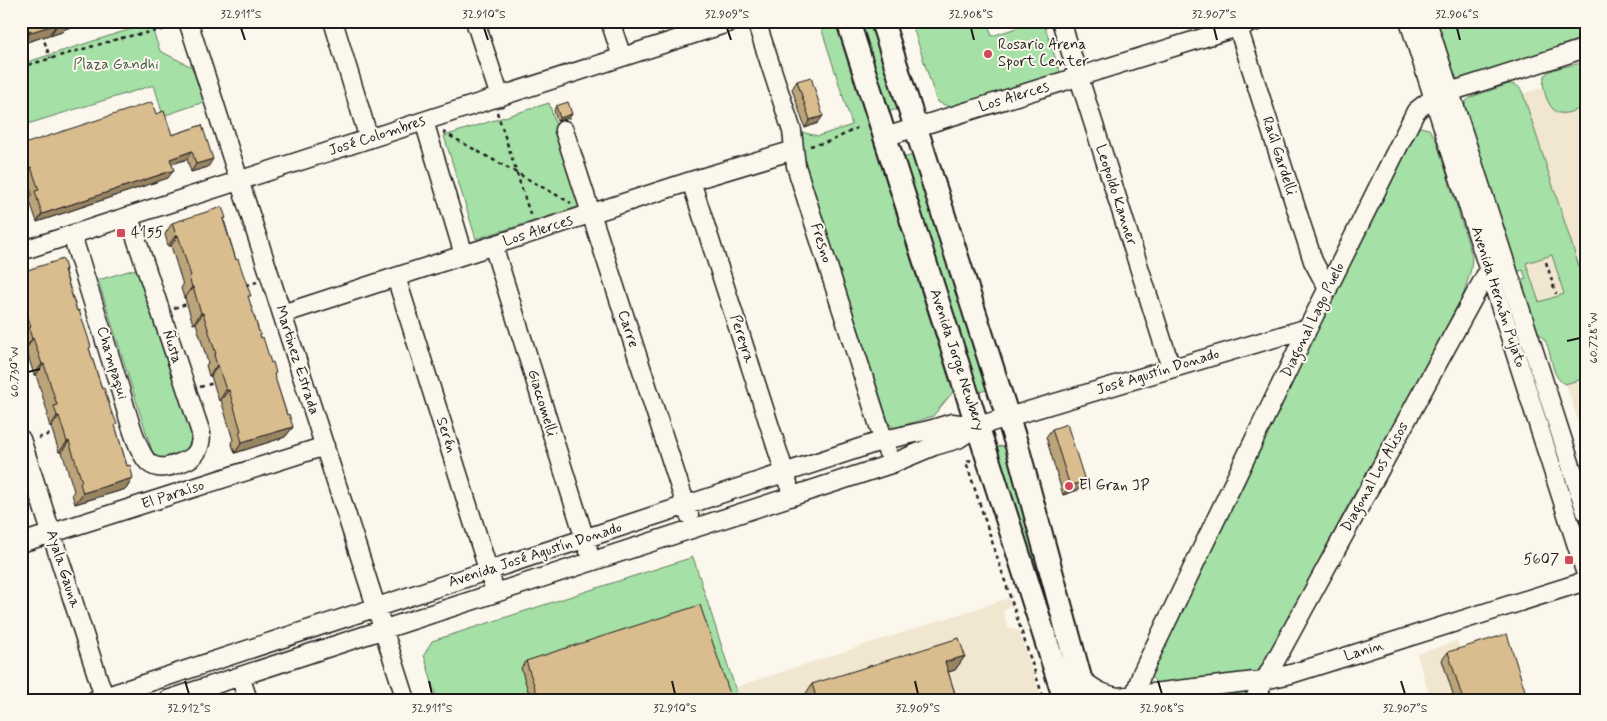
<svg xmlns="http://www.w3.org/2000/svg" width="1607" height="721" font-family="Mynerve,sans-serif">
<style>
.built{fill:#f1e6d0}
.green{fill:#a5e0a6;stroke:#607e61;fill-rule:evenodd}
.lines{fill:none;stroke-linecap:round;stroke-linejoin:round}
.minor-casing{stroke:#1c1c1c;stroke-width:21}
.major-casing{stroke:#1c1c1c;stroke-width:26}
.path{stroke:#1c1c1c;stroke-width:2.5;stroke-dasharray:4 4;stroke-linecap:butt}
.minor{stroke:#fbf7ec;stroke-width:18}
.major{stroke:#fbf7ec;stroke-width:22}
.wall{fill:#bba37a;stroke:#1c1c1c}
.shaded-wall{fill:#988463;stroke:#1c1c1c}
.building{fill:#d9bd8e;stroke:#1c1c1c}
.ticks{fill:none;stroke:#1c1c1c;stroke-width:2}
.poi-dot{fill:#d1495b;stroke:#fbf7ec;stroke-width:2}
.labels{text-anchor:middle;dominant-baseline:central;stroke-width:4;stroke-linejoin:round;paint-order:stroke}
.poi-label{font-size:15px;fill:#1c1c1c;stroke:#fbf7ec;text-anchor:start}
.park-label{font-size:15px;fill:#455745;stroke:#fbf7ec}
.street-label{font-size:15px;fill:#1c1c1c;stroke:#fbf7ec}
.neatline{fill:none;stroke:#1c1c1c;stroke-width:2}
.ticks-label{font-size:12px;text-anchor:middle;fill:#1c1c1c}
</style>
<rect width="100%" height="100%" fill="#fbf7ec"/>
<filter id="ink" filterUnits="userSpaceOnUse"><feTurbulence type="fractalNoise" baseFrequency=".02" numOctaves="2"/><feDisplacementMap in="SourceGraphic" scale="10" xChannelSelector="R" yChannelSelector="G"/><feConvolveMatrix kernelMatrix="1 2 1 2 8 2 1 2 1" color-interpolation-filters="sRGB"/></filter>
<g filter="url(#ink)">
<!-- built -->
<path class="built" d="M1586 74V446L1477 108Z
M1009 598 1011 604 1003 612 1008 627 1019 631 1042 700H739L735 687Z
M1457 641 1476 700H1431L1417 654Z"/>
<!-- green -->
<path class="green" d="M819 21H835L953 392 933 416 895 428 889 424 804 160 801 132 818 136 852 125Z
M857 21H871L899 109 886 112Z
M911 21H987L992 36 1038 21H1043L1060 72 950 107 937 102Z
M1436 21H1586V37L1462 80 1454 79Z
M150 23 160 51 192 67 204 102 163 116 154 85 21 126V64Z
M1586 62V106C1578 109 1567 115 1559 113 1548 111 1538 80 1547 73 1553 68 1578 64 1586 62Z
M1509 84C1517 85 1520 86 1523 94L1586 288V378L1565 384C1546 375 1556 342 1536 332L1520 281 1526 279 1523 270 1517 272 1465 112V102L1471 97ZM1552 255 1564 294 1539 302 1526 263Z
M549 103 581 206 476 239 444 136Z
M1420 127 1429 129 1436 139 1472 256 1471 269 1464 293 1407 402 1346 509 1266 663 1257 671 1246 676 1158 685 1150 675 1411 131Z
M914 155 990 389 976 393 902 158Z
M139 268 192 436V445L187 452 166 460 158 458 152 451 98 280Z
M1000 446 1006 447 1078 700H1071L996 452 997 448Z
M693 557 739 700H437L424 655 432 641Z
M1244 692 1269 697 1270 700H1182Z"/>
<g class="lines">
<!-- minor casing -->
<g class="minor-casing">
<path id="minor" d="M188 21 406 700
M333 21 369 139
M475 21 500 97
M610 21 622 57
M756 21 792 131 796 166 887 451
M1061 21 1171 368
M1236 21 1313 261 1328 289
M1409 21 1586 574
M1427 21 1586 512
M424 121 464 255
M564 130 689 515
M885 137 1257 21
M691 181 788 483
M72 235C88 286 104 338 120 389 125 406 137 453 149 463 160 472 174 465 185 461 198 456 201 446 201 433L129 217
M493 245 588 549
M21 251 734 21
M396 277 492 582
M282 314 691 181 794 150
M21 439 105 700
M21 543 325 446
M240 676 248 700
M1080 678C1094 689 1101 694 1118 697L1264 680 1291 674 1586 581
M95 700 884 440 929 430 952 423 978 426
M167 700 891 464 934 446 958 439 978 426 1308 328
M1133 700 1142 673 1308 328 1416 111 1434 97 1586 48
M1254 700 1489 269 1495 267"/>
</g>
<!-- major casing -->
<g class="major-casing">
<path id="major" d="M848 21 1065 700
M882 21 1017 446 1086 700"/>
</g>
<!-- path -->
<path class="path" d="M42 34 50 58
M21 67 125 37 167 29
M497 112 531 217
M443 132 571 203
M810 146 831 141 857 128
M1546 262 1556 294
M246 285 257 282
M174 308 190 303
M21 359 29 356
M200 387 214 383
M38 438 56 432
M971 460 966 462 1044 700"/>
<!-- minor -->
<use href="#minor" class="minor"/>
<!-- major -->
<use href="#major" class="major"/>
</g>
<!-- wall -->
<path class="wall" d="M21 21H88L65 29 62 32 50 36 49 35 24 43Z
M797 81 818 123 805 128 792 89Z
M556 106 572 114 569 118 557 121 554 110Z
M156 114 172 135 202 125 208 167 191 172 187 159 172 164 168 178 37 222 29 199 32 195 26 175 22 176 21 174V145Z
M226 218 224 220 236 260 261 338 274 375 287 415 293 427 285 437 235 453 231 442 233 440 221 400 219 401 211 376H209L206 365 208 363 196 323 193 324 185 298H184L181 288 183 285 171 246H168L165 234 172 223Z
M66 269 65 272 77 311 102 389 115 426 127 466 133 478 126 489 75 504 72 494 74 491 62 452H59L51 427H50L47 416 48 414 36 375H34L26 349H25L22 339 23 336 21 330V272Z
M1052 429 1085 481 1078 490 1063 495 1046 437Z
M1448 652 1528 700H1455L1442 660Z
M965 656 955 670 948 672 957 700H803V698L812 684Z
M526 661 730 694 725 700H531L521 668Z"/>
<!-- shaded-wall -->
<path class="shaded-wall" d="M68 21H88L65 29 62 32 50 36 57 25Z
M57 24 49 35 24 43 31 32Z
M31 30 23 41 21 42V33Z
M572 114 569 118 557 121 560 118Z
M823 116 818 123 805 128 810 120Z
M192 151 187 159 164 167 170 159Z
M213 159 208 167 191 172 196 164Z
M31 167 26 175 22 176 27 168Z
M174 170 168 178 37 222 42 214Z
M176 235H178L171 246H168Z
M192 287H193L185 298H184Z
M201 313H203L196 323 193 324Z
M33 338 26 349H25L32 339Z
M42 364H44L36 375H34Z
M217 365H218L211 376H209Z
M226 390H229L221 400 219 401Z
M57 416H59L51 427H50Z
M293 427 285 437 235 453 242 442Z
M69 441 62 452H59L67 442Z
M133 478 126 489 75 504 83 493Z
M1085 481 1078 490 1063 495 1070 486Z
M965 656 955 670 935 676 945 662Z
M730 694 725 700H710Z"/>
<!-- building -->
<path class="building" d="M21 21H70L57 25V24L31 32V30L21 33Z
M811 77 823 116 810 120 797 81Z
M152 102 156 114 164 111 172 135 202 125 213 159 196 164 192 151 170 159 174 170 42 214 35 191 39 190 31 167 27 168 21 150V145Z
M568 102 572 114 560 118 556 106Z
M222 207 226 218 223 219 236 260 238 259 247 285 251 296H248L261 338 263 337 271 363 273 362 276 373 274 374 287 415 289 414 293 427 242 442 239 432 241 431 229 390H226L218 365H217L214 355 216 354 203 313H201L193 287H192L189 277 191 276 178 235H176L172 223Z
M63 259 66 269 64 270 77 311 79 310 88 337 91 347 89 348 102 389 104 388 112 414H113L117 424 115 425 127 466 130 465 133 478 83 493 80 483 82 482 69 441 67 442 59 416H57L54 406 57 405 44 364H42L33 338 32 339 29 328 31 327 21 294V272Z
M1067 424 1085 481 1070 486 1052 429Z
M700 605 730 694 710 700H539L526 661Z
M1507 634 1528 700H1463L1448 652Z
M959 638 965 656 945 662 957 700H817L812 684Z
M1581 696 1582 700H1569Z"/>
</g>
<!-- ticks -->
<path class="ticks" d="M241 28 245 40M484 28 488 40M727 28 731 40M971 28 974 40M1214 28 1217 40M1457 28 1460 40M1567 341 1580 338M28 372 40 369M185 681 189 694M429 681 432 694M672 681 675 694M915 681 918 694M1158 681 1162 694M1401 681 1405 694"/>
<!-- markers -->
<g class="poi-dot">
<circle cx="988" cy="54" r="5"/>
<rect x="116" y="228" width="10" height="10" rx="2.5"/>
<circle cx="1069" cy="486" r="5"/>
<rect x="1564" y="555" width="10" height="10" rx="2.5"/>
</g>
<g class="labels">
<!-- poi labels -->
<g class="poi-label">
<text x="998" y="45">Rosario Arena<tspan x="998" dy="17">Sport Center</tspan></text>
<text x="131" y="233">4155</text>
<text x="1079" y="486">El Gran JP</text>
<text x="1559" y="560" text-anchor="end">5607</text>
</g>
<!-- park labels -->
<g class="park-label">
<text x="116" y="65">Plaza Gandhi</text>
</g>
<!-- street labels -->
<g class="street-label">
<text transform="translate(1014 97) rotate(-17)">Los Alerces</text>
<text transform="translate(377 136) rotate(-18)">José Colombres</text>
<text transform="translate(1279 156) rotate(72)">Raúl Gardelli</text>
<text transform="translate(1116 195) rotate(72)">Leopoldo Kanner</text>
<text transform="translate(538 231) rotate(-18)">Los Alerces</text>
<text transform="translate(821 243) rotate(72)">Fresno</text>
<text transform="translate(1498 297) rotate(72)">Avenida Hernán Pujato</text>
<text transform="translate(1313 320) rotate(-64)">Diagonal Lago Puelo</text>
<text transform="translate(628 329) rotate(72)">Carre</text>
<text transform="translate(742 339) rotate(72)">Pereyra</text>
<text transform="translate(172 347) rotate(72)">Ñusta</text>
<text transform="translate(297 360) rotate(72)">Martinez Estrada</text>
<text transform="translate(957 360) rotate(72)">Avenida Jorge Newbery</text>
<text transform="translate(112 363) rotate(73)">Champaqui</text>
<text transform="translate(1158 372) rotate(-17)">José Agustín Donado</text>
<text transform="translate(542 403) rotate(73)">Giaccomelli</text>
<text transform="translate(446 435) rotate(72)">Serén</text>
<text transform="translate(1375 477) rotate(-61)">Diagonal Los Alisos</text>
<text transform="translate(173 495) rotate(-18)">El Paraíso</text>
<text transform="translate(535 555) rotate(-18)">Avenida José Agustín Donado</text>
<text transform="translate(63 569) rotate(72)">Ayala Gauna</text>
<text transform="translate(1364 651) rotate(-17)">Lanin</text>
</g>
</g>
<!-- margin -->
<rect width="1607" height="721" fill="none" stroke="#fbf7ec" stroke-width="55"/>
<rect x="28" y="28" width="1552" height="666" class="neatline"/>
<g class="ticks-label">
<text x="241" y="18">32.911°S</text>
<text x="484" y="18">32.910°S</text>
<text x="727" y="18">32.909°S</text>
<text x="971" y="18">32.908°S</text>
<text x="1214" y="18">32.907°S</text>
<text x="1457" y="18">32.906°S</text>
<text transform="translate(1593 338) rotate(-90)" y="4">60.728°W</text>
<text transform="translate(14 372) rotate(-90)" y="4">60.730°W</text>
<text x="189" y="712">32.912°S</text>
<text x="432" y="712">32.911°S</text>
<text x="675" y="712">32.910°S</text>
<text x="918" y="712">32.909°S</text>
<text x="1162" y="712">32.908°S</text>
<text x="1405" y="712">32.907°S</text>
</g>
</svg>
